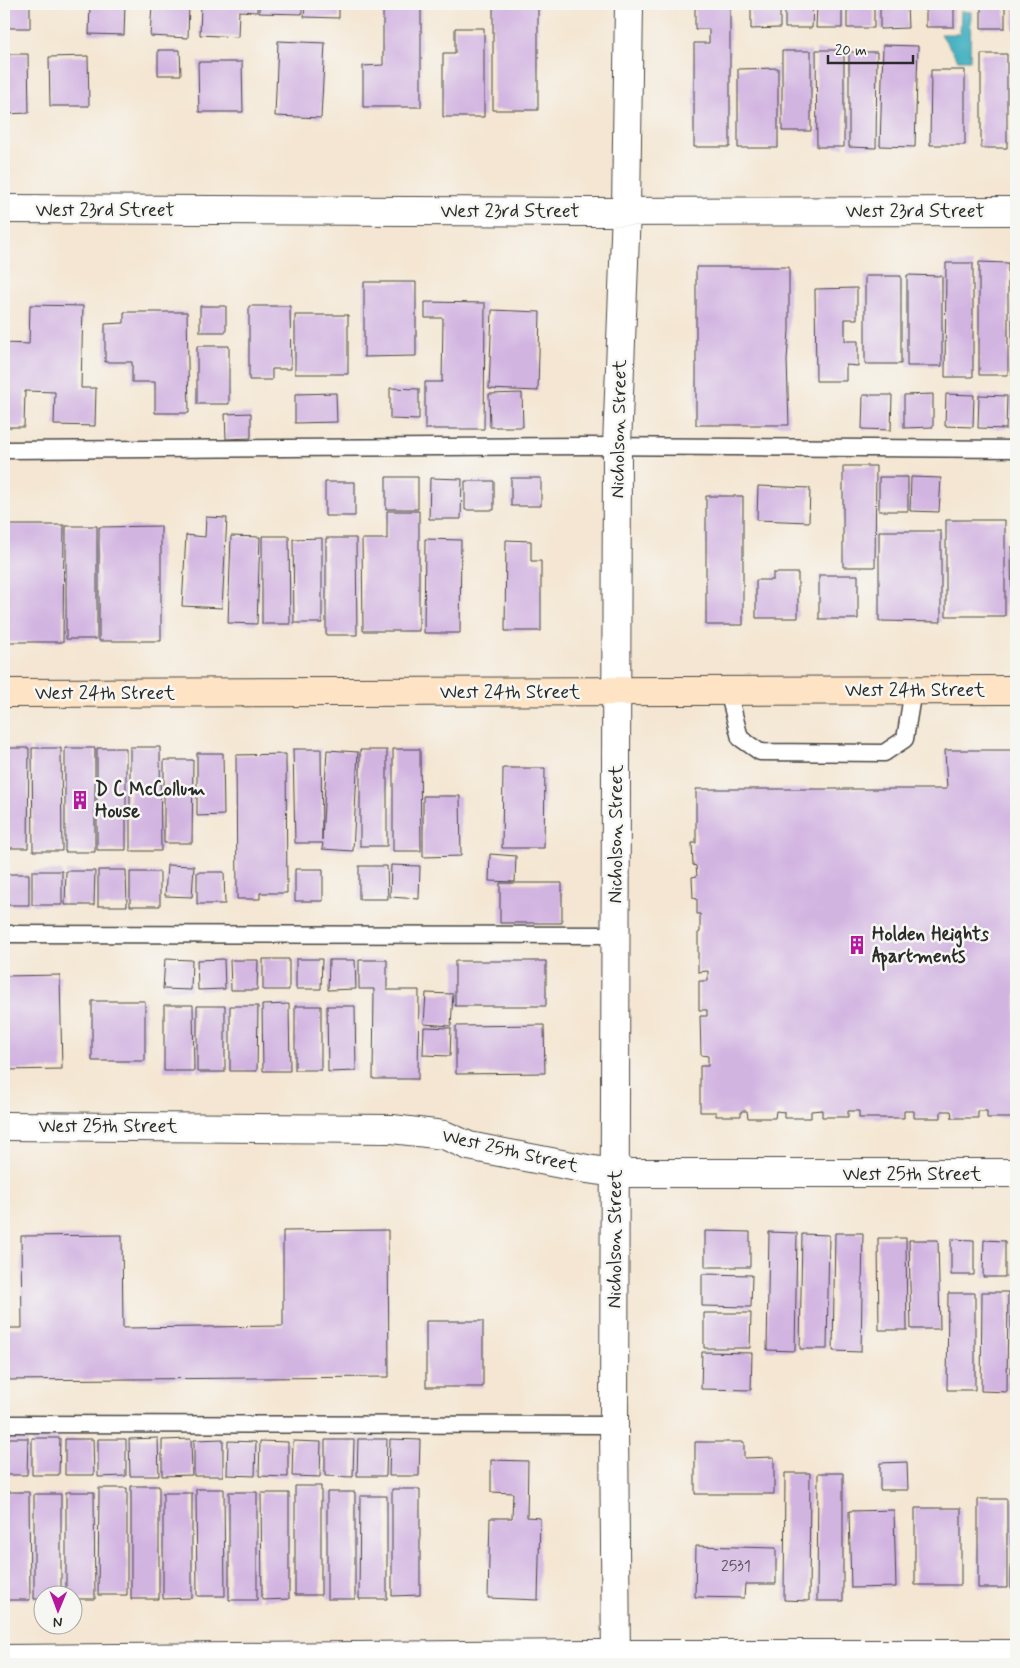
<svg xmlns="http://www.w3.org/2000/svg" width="1020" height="1668" font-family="Mynerve,sans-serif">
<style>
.water{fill:#43b0c0;stroke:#376e76}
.building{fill:#d2b4e1}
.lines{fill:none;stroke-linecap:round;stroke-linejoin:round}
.lane-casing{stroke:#494744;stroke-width:19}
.street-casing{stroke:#494744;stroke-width:30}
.secondary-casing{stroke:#494744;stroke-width:30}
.lane{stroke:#fff;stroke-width:16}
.street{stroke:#fff;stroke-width:28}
.secondary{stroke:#fee4c5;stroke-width:28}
.labels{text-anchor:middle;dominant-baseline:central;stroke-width:5;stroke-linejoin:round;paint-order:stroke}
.number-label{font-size:16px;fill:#554d58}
.street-label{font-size:19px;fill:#2b2b2b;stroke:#f6f6f2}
.poi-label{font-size:19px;font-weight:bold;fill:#2b2b2b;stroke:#f6f6f2;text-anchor:start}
</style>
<rect width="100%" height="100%" fill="#f6f6f2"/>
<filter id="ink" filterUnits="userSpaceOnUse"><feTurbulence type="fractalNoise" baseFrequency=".02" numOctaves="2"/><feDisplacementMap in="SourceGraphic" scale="10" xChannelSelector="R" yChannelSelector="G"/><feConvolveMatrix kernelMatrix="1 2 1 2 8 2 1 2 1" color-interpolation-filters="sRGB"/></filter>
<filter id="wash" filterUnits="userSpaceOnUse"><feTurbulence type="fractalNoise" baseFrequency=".0096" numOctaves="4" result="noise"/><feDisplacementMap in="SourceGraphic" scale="20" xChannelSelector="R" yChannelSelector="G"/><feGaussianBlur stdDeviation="1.12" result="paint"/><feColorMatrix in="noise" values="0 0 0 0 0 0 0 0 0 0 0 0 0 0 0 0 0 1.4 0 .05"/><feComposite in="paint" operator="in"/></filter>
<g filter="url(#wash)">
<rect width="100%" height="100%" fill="#f4e6d2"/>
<!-- water -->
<path class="water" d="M961 11 971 12 970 60H958L941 34H960Z"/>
<g id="blocks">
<!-- building -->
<path class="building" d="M4 4H30V28H4Z
M90 4H125L124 35 89 34Z
M152 4H189L188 38 150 36Z
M201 4H257V12L239 11 238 37 200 35Z
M259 4H302V14L259 13Z
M305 4H339V18L304 17Z
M383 4H421V107H363V66L383 65Z
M493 4H538V110H493Z
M695 4H730V147H694V43H709V29H695Z
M751 4H780V28L751 29Z
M785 4H813L812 28H785Z
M817 4H842V28H816Z
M847 4H874V28H847Z
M880 4H907L908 28 880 29Z
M926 4H954V27H926Z
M981 4H1005V28H981Z
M1014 4H1016V30H1013Z
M455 28H484V117H443V53H455Z
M278 41 325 43 321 118 275 116Z
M883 45 918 46 915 147 880 146Z
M158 50H180L181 75H158Z
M816 50H844V147H817Z
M782 51H811V131H782Z
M849 52H877L876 148 849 147Z
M4 54H28L29 113 4 114Z
M981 54H1007V148H981Z
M88 56 89 106H50L49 57Z
M198 62H242L243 112H199Z
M778 68V148H738V69Z
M931 70H965V145H930Z
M979 262 1008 263V375H979Z
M946 263H973V377H945Z
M1012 263H1016V376H1012Z
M696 267H789V330L787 360 789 425H696Z
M907 275 942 276V366H907Z
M865 276H901V364H865Z
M364 282H416V356L364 357Z
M857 288V319H845V341H858V366L846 365V381H816L815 289Z
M425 302 485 303 484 429H425V382H442L443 318H425Z
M30 305 83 306 81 388H96L95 426 54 425 55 392 25 391 24 427H4V343L29 344Z
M200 306H226V332H200Z
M249 306H290L291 369H272V380H249Z
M492 310 540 312 538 391 489 389Z
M124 312H187L189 413H155V382H132V362H105V324L124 323Z
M295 315H348V374H295Z
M197 346H229V404H197Z
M390 388 419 389V420L390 419Z
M336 393 337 422 295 423V394Z
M522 393 523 427H490L489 394Z
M933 394V427L904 428V395Z
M946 394 974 395 973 427 945 426Z
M863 395H892L891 430 862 429Z
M979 395 1007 396 1006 429 978 428Z
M1010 395H1016V428H1011Z
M251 413V438L226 439 225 414Z
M843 466H876L875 567H843Z
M386 477H418V509H386Z
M879 477H908V511H879Z
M911 477 941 478 939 512 910 511Z
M430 478 462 479 461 519H429Z
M511 478H541V506H511Z
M465 481H494V510H465Z
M325 482H355V516H325Z
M758 486 810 488 809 522 757 520Z
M706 496H743V625H706Z
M387 511H419V631H363L362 539H387Z
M206 517 227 518 222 608 182 606 186 535 205 537Z
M946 520H1005V616H946Z
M4 525H64L63 642H4Z
M66 526H97V639H66Z
M161 526V641H99V527Z
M879 531H941V622L879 621Z
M231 536 260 537 257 624 228 623Z
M262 536H289L290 624H262Z
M322 538V623H294L293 539Z
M326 538H356L357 635H326Z
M425 539 461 540 460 633H424Z
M506 540 531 541V561H541V631H505Z
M1011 547H1016V620H1012Z
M773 573H798V618H756V580H773Z
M819 575H858V619H819Z
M130 747H160L161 851H130Z
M4 748H29L28 848H4Z
M32 748H61L62 851H33Z
M65 748H95V852H65Z
M97 748H126V850H97Z
M293 749H321L322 840 327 750 358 752 353 851 322 849 323 843H295Z
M393 749H420L421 851H393Z
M360 750H387V846H360Z
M945 750H1016V1118H987V1111H978V1118H952L951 1111H941V1118H914V1111H904V1118H859V1111H848V1117H822V1110L811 1111V1118H784V1112L776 1111 775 1118H748L747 1111H741V1116H716V1112H700V1066H708V1056L701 1055 700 1016H707V1010H699V981H708V971L698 972V933L700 932V914H697V899L693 898 692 877 697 876 696 866 693 865 692 843H696V789H947Z
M197 753H223L224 815 197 816Z
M286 754 287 893H260V899H237L236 755Z
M164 760H193L192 843H164Z
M503 768H545L544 848H502Z
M423 796H460L461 856 423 857Z
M490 854 516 856 515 882 489 881Z
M167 865 194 866 192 897 165 896Z
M391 865 420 866 419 899 390 897Z
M359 866H387L388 899H359Z
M295 869H323V901H295Z
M98 870H126L127 906H98Z
M32 871H62V905H32Z
M66 871H95L94 905H65Z
M130 872H160V906H130Z
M197 872H224L225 904H197Z
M4 874H29V905H4Z
M500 883H562V923H500Z
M165 959 192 960 191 990 163 989Z
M224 959 225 989 198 990 197 960Z
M263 959H289V990H263Z
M296 959H322L321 989H296Z
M230 960H258L257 990H231Z
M329 960H355L356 989 328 990Z
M359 960H387V990H419L418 1079H373L374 989H359Z
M455 961H546V1006H455Z
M60 975 62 1069 4 1070V976Z
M426 993 453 994 451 1026 424 1024Z
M92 1001H145V1061H92Z
M289 1004 290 1071H263L262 1005Z
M164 1005H193L194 1071H164Z
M197 1006H225V1072H197Z
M230 1006H258L257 1071H230Z
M295 1006H321V1070H295Z
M327 1006H355L356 1071 328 1072Z
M544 1025 545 1073 456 1074V1026Z
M424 1027 451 1028 450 1056 423 1055Z
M388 1230 389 1377 4 1380V1328H22L21 1236 122 1235 123 1328 283 1326V1231Z
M705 1231 750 1232V1267H705Z
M769 1232 797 1233 795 1351 767 1350Z
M835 1233H863L861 1352 833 1351Z
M802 1234 829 1235 827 1349H800Z
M878 1238H906L907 1330H879Z
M951 1239 974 1240V1275H951Z
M909 1240H938L940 1329H911Z
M984 1240 1005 1241V1277H983Z
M1014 1242H1016V1276H1014Z
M702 1274 752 1275 751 1307 702 1306Z
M982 1292H1008L1007 1392 981 1391Z
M948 1293H975V1390H947Z
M1011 1294H1016V1391H1011Z
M704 1313H751L750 1348H704Z
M426 1321H483V1387H426Z
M702 1352 752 1353 751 1390 701 1389Z
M4 1438H28L27 1475H4Z
M32 1438H60L59 1475H32Z
M158 1438 159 1476H130L129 1439Z
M65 1439H93L94 1475H65Z
M98 1439H126V1476L98 1477Z
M191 1439 192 1475 162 1476V1440Z
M223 1439V1476H194V1440Z
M358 1439H387L386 1476H357Z
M390 1439 420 1440 419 1476H389Z
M325 1440H354L353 1477 325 1476Z
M228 1441 256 1442 255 1476 227 1475Z
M260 1441 288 1442V1477L259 1476Z
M293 1441 321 1442 320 1477 292 1476Z
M695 1442H744V1458L774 1457V1494H695Z
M491 1460 528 1461 527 1517 540 1518 538 1600 488 1598 490 1518H512L513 1493 491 1492Z
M907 1462 908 1490H880V1463Z
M785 1473H810L809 1601 784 1600Z
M818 1473H843V1601H817Z
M131 1486H159V1599H131Z
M295 1486H321V1595H295Z
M99 1488H127V1595H98Z
M196 1489H224L225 1596H197Z
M392 1489H420V1595L392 1596Z
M4 1492H29L30 1600H4Z
M66 1492H94L95 1599H72V1596H66Z
M229 1492H257V1600H229Z
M327 1492H355V1599H327Z
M163 1493H192V1598L163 1599Z
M261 1493H289V1599L262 1600Z
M34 1494H61V1596H42V1599H34Z
M360 1496H387V1599H359Z
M978 1499H1007V1588H978Z
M1011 1500H1016V1589L1011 1588Z
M915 1508H961V1585H915Z
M894 1510 896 1587 851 1588 849 1511Z
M696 1546 776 1548V1584H745L744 1598 695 1597Z"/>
</g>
</g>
<g filter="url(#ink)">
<use href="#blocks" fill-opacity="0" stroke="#494744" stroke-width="1"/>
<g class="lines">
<!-- lane casing -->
<g class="lane-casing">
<path id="lane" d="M4 450 585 446 1016 449
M728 691 740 738 760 752 884 753 905 739 913 690
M4 934 616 935
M4 1424 614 1425"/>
</g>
<!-- street casing -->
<g class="street-casing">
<path id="street" d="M4 209 590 212 1016 211
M4 1126 392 1129 444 1135 469 1146 587 1169 615 1173H1016
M4 1659 588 1654H1016
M616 1664 614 1425 617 446 626 210 629 4"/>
</g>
<!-- secondary casing -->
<g class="secondary-casing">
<path id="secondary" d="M4 693 1016 690"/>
</g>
<!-- lane -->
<use href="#lane" class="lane"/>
<!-- street -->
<use href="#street" class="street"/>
<!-- secondary -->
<use href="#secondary" class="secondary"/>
</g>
</g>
<!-- icons -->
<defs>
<g id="building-bare" transform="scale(1.5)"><path d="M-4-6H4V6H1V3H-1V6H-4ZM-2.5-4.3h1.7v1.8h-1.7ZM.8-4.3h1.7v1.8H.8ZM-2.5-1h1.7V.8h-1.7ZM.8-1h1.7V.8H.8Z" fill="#b5179e" stroke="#f6f6f2" stroke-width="2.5" paint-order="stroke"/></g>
</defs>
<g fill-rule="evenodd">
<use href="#building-bare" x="80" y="800"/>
<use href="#building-bare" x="857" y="945"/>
</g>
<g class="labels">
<!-- number labels -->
<g class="number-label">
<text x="736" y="1566">2531</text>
</g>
<!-- street labels -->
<g class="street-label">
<text x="105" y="210">West 23rd Street</text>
<text x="510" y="211">West 23rd Street</text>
<text x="915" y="211">West 23rd Street</text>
<text transform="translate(619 429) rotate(-89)">Nicholson Street</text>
<text x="915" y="690">West 24th Street</text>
<text x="510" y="692">West 24th Street</text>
<text x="105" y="693">West 24th Street</text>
<text transform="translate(616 834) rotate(-90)">Nicholson Street</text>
<text x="108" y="1126">West 25th Street</text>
<text transform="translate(510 1151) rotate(13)">West 25th Street</text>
<text x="912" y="1174">West 25th Street</text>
<text transform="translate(615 1239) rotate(-90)">Nicholson Street</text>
</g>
<!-- poi labels -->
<g class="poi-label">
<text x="95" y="789">D C McCollum<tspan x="95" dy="22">House</tspan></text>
<text x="872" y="934">Holden Heights<tspan x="872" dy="22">Apartments</tspan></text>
</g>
</g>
<!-- margin -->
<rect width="1020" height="1668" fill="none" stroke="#f6f6f2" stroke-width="20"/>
<!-- north arrow -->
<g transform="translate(58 1610) rotate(181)"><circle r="24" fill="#f6f6f2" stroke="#a5a5a2"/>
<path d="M0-4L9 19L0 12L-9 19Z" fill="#b5179e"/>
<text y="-8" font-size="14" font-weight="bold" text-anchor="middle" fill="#2b2b2b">N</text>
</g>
<!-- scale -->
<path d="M828 55v8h85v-8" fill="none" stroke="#2b2b2b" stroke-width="2.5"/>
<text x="835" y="55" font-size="15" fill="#2b2b2b" stroke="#f6f6f2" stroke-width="4" paint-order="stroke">20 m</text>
</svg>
